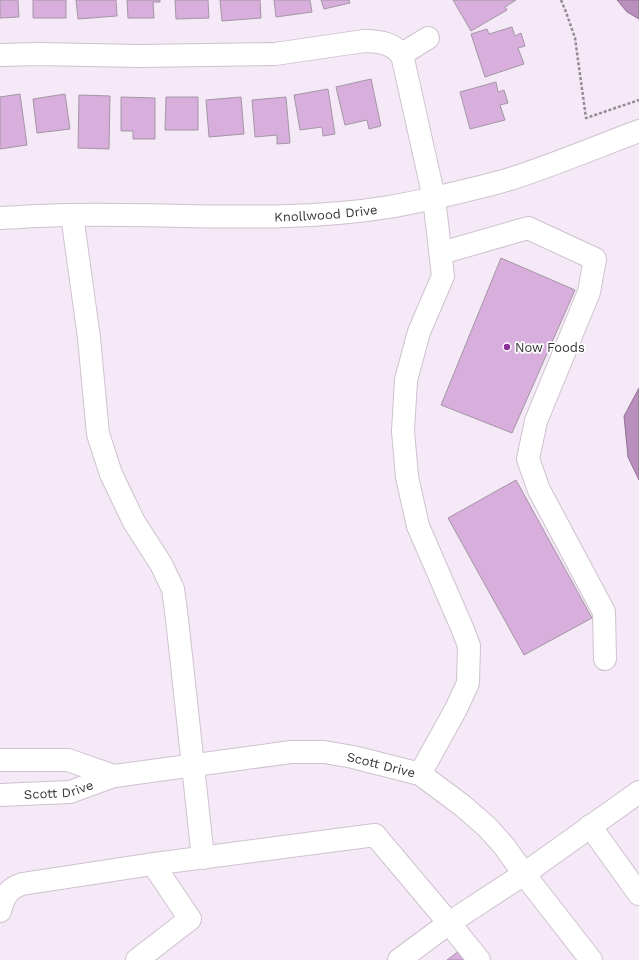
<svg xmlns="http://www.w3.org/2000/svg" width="639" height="960" font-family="'Work Sans',sans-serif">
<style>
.water{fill:#b88fbd;stroke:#917395}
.building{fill:#d8aedd;stroke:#a397a4}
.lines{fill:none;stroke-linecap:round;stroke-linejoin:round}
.minor-casing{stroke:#cec2cf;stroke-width:24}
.path{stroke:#938b94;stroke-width:2.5;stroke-dasharray:3 2;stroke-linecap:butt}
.minor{stroke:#fff;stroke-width:22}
.poi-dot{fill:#8e309a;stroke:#fff;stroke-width:1.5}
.labels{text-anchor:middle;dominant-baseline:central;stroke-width:3.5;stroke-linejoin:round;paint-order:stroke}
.street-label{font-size:13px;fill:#373237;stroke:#fff}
.poi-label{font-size:13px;fill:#373237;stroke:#fff;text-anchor:start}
</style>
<rect width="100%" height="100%" fill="#f6e9f7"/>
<!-- water -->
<path class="water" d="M617 0H639V19L627 12Z
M639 388V480L628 457 624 416Z"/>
<!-- building -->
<path class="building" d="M0 0H18L19 17 0 18Z
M33 0H66V18H33Z
M76 0H116L117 16 78 19Z
M127 0H160V2H153L154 18H128Z
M175 0H208L209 18 176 19Z
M220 0H260L261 18 222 21Z
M274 0H310L312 12 276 17Z
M321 0H349L350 3 324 9Z
M453 0H516L505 7 507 10 471 31Z
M512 27 515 36 521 33 525 46 518 48 524 64 485 77 471 34 487 29 489 34Z
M371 79 381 126 369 129 367 120 345 125 336 87Z
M496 82 498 92 504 90 508 103 500 105 505 120 470 129 460 92Z
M328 89 335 134 323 136 322 127 300 130 294 95Z
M20 94 27 145 0 149V97Z
M65 94 70 129 37 133 33 99Z
M79 95 110 96 109 149 78 148Z
M121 97 155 98V139H133V131H121Z
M166 97H198V130H165Z
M241 97 244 134 209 137 206 100Z
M286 97 290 143 277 144V135L255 137 252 100Z
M501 258 575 290 512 433 441 405Z
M516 480 592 618 524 655 448 518Z
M463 948 472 960H447Z"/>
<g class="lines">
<!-- minor casing -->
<g class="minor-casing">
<g id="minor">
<path d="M402 54 428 38"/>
<path d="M0 55 38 54 140 56 275 54 364 41C379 41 397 43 403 59L434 198 443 276 419 332 406 380 403 431 407 477 418 526 463 630 469 646 468 683 456 709 420 774"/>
<path d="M72 215 89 338 98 434 111 474 134 522 161 564 173 589 177 619 203 858"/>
<path id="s1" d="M0 218C24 217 48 215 72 215 178 213 284 224 389 207 408 204 428 199 447 195 468 190 489 185 510 179 554 165 596 147 639 131"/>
<path d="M441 253 528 228 595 259 589 292 536 421 528 459 539 490 604 612 605 659"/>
<path d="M0 760H68L114 776"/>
<path id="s2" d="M0 795 70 792 114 776 291 752H324L353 757 420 774 463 806 487 827 504 846 524 874 591 960"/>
<path d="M590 826 639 894"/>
<path d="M0 911C4 896 8 889 22 884L153 864 375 835 449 923 524 874 639 792"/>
<path d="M137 960 190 919 153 864"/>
<path d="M399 960 449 923 479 960"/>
</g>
</g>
<!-- path -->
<path class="path" d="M561 0 566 12 575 38 586 118 639 100"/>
<!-- minor -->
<use href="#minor" class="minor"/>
</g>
<!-- markers -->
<circle class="poi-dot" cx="507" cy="347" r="4"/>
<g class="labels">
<!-- street labels -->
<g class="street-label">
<text stroke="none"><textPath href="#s1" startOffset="326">Knollwood Drive</textPath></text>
<text stroke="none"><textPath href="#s2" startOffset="387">Scott Drive</textPath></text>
<text stroke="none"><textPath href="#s2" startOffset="59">Scott Drive</textPath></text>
</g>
<!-- poi labels -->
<g class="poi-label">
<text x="515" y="347">Now Foods</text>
</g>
</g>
</svg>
